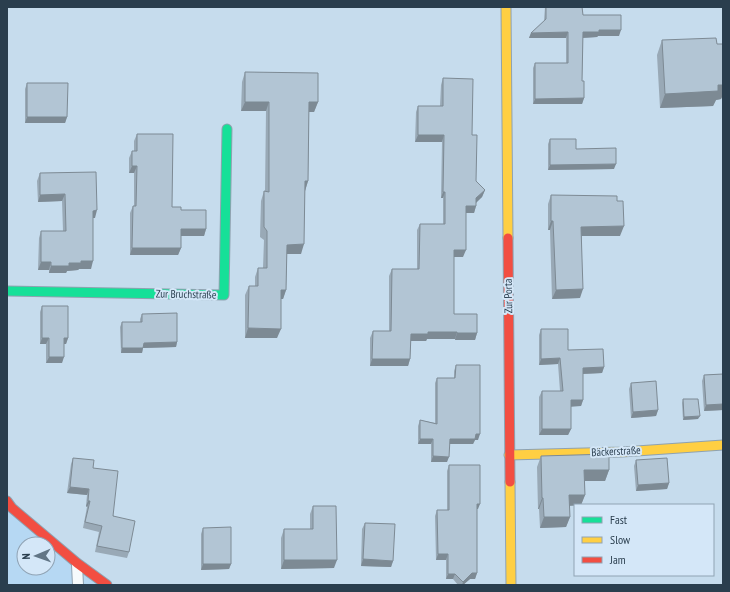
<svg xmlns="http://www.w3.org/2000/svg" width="730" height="592" font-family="'PT Sans Narrow',sans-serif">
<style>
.built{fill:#b6d8f3;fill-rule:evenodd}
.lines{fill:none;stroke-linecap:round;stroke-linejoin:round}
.lane-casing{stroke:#8fa2b0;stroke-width:12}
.fast-casing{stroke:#8fa2b0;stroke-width:11}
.slow-casing{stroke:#8fa2b0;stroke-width:11}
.jam-casing{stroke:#8fa2b0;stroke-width:11}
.lane{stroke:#f6fafc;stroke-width:10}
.fast{stroke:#16e098;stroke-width:9}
.slow{stroke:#ffcf43;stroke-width:9}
.jam{stroke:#f24e42;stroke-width:9}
.wall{fill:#99a9b6}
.shaded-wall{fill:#7d8a94}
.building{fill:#b2c5d4;stroke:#7d8a94}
.labels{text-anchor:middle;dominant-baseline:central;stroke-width:4;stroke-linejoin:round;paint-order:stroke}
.street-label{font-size:11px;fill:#2a3e4e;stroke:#d4e7f8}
</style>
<rect width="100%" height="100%" fill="#c6dced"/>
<!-- built -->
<path class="built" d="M7 505 100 585H7ZM24 544H48V568H24Z"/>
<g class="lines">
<!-- lane casing -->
<g class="lane-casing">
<path id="lane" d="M77 565 78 585"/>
</g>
<!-- fast casing -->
<g class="fast-casing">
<path id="fast" d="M7 291 224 295 227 129"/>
</g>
<!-- slow casing -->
<g class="slow-casing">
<path id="slow" d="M506 7 508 238
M509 455 622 452 723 445
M510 482 511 585"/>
</g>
<!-- jam casing -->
<g class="jam-casing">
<path id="jam" d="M508 238 510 482
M7 501 12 508 77 563 107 585"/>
</g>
<!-- lane -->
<use href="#lane" class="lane"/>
<!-- fast -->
<use href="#fast" class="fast"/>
<!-- slow -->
<use href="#slow" class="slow"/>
<!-- jam -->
<use href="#jam" class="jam"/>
</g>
<!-- wall -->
<path class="wall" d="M545 7H582L583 15 619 36H598L597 37 583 38 582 81 584 98 582 104H533V68L535 63H566V38H529L531 33 544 21Z
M662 40 717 44H723V95L721 99 716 100 713 106 660 108 657 55Z
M245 72 318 102 314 112H309L308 181 305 191 301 254H287L286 290 283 299H281L277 338H245V295L249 286H255V277L258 268H263L264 240 260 237 261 201 264 191H265L266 111H241L242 82Z
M443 78 472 135 476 181 485 190 482 197 476 202V206L474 213H466L463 257H454V314L477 333 475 340H455V339H427L426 341H411L410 359 408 366H370V338L373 331H389V276L392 269H417V230L420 224H443V198H441L442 142H415L416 112 418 106H440L441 85Z
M27 83 67 117 65 123H25V89Z
M137 134 172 207 181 210 206 229 204 236H181V248L178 255H130V213L133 206H134V173H129V158L132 151H134V141Z
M550 139 576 149 614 169 548 170V144Z
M40 173 95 218H93L91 269H79L78 270 67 271 66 273H49V270H38L39 238 41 231H63L62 201 38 202 37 181Z
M551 195 617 201 620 236H582L580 298 552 299 550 230H548V204Z
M42 306 68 338 66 344H64L62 363H46V344H40V312Z
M142 314 177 342 176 347 143 348 142 353H121L120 327 122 322H140V319Z
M541 329 568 350 604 367 602 373 583 374V400L581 406H571V429L568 435H539V397L542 391H560L558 364 539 365V335Z
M456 365 478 440H475L473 444H449L447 462H431V444H418V426L420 420 435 423V383L437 378H454V371Z
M723 374V410L704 411 702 381 704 375Z
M631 383 658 410 656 416 631 418 629 389Z
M683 399 698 419 683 420 682 403Z
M541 456 609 470 605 481H585V495L581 505 569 506 570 517 566 527 540 528 539 509H538L537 467Z
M73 458 93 468 129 552 127 558 95 552 99 532 83 528 87 507 86 506 87 495 67 493 71 464Z
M636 460 669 483 667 489 636 491 634 466Z
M449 465 478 509H477V573L475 579H470L463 585H458L453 579H446V560H436L435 516 437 510H447V471Z
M313 506 334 568 281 569V538L284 529H310V514Z
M365 523 393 561 391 567 361 566 362 529Z
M203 528 231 564 229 569 201 570V534Z"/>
<!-- shaded-wall -->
<path class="shaded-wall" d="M599 30H621L619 36H598L597 37 581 38 583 32Z
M568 32 566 38H529L531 33Z
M718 85H723V95L721 99 716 100 713 106 660 108 665 94Z
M584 98 582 104H533L535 99Z
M245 102H269L266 111H241Z
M309 102H318L314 112H306Z
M27 117H67L65 123H25Z
M418 135H444L442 142H415Z
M616 164 614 169 548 170 550 165Z
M132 166H137L134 173H129Z
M305 181H308L305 191Z
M485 190 482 197 474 205 476 198Z
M443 192H445L443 198H441Z
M65 194 62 201 38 202 40 195Z
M466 206H476L474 213H464Z
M97 210 95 218H91L93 211Z
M551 221H553L550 230H548Z
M624 226 620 236H578L581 227Z
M181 229H206L204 236H178Z
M304 244 301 254H283L287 245Z
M132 248H181L178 255H130Z
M454 250H466L463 257H452Z
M81 261H93L91 269H79L78 270 67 271 66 273H49L51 266Z
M41 262H51L49 270H38Z
M583 289 580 298 552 299 556 290Z
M281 290H286L283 299H278Z
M248 328 281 329 277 338H245Z
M428 332H457L455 339H427L426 341H408L411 334Z
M457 333H477L475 340H455Z
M42 338H49L46 344H40Z
M64 338H68L66 344H62Z
M177 342 176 347 143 348 142 353H121L122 348 144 343Z
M49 357H64L62 363H46Z
M560 358 558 364 539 365 541 359Z
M372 359H410L408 366H370Z
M604 367 602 373 581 374 583 368Z
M571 400H583L581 406 568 407Z
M723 404V410L704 411 706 405Z
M658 410 656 416 631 418 633 412Z
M700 416 698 419 683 420 684 417Z
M542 429H571L568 435H539Z
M476 434H480L478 440H475L473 444H448L450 439Z
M420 439H433L431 444H418Z
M433 456 449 457 447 462H431Z
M584 470H609L605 481H580Z
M669 483 667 489 636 491 638 485Z
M70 487 89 489 87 495 67 493Z
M569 495H585L581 505 565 506Z
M542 498H543L539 509H538Z
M88 501H90L87 507 86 506Z
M477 504H480L478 509H475Z
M544 517H570L566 527 540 528Z
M438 554H448L446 560H436Z
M363 559 393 561 391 567 361 566Z
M284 560H337L334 568 281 569Z
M203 564H231L229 569 201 570Z
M472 573H477L475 579H470L463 585H462L463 582Z
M448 574H455L453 579H446Z"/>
<!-- building -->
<path class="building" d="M546 7H582L583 15H621V30H599V32H583L582 81H584V98L535 99V63H568V32L531 33 546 19Z
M716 38 717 44H723V85H718V91L665 94 662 40Z
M245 72 318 73V102H309L308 181H305L304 244 287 245 286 290H281V329L248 328 249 286H258V268H267V231L264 227V191L269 192V102H245Z
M443 78 473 79 472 135H477L476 181 485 190 476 198V206H466V250H454V314H477V333H457V332H428V334H411L410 359H372L373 331H391L392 269H419L420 224H445V192H443L444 135H418V106H443Z
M27 83H68L67 117H27Z
M137 134H173L172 207H181V210H206V229H181V248H132L133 206H136L137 166H132V151H137Z
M550 139H576V149L616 148V164L550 165Z
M96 172 97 210 93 211V261H81V263H69V266H51V262H41V231H66L65 194 40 195V173Z
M551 195 617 196V201H623L624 226 581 227 583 289 556 290 553 221H551Z
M42 306H68V338H64V357H49V338H42Z
M177 313V342L144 343 143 348H122V322H142V314Z
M541 329H568V350L603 349 604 367 583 368V400H571V429H542V391H563L560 358 541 359Z
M456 365H480V434H476L475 439H450L449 457 433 456V439H420V420L437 424V378H455Z
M723 374V404L706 405 704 375Z
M656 381 658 410 633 412 631 383Z
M683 399H698L700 416 684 417Z
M609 454V470H584L585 495H569L570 517H544L543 498H542L541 456Z
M73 458 94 460 93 468 118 471 113 516 135 521 129 552 97 546 102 526 85 522 90 501H88L89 489 70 487Z
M667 458 669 483 638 485 636 460Z
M449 465H480V504H477V573H472L463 582 455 574H448V554H438L437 510H449Z
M313 506H336L337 560H284V529H313Z
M365 523 395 524 393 561 363 559Z
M231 527V564H203V528Z"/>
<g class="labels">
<!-- street labels -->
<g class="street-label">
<text transform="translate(186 294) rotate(1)">Zur Bruchstraße</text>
<text transform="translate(508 296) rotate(-91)">Zur Porta</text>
<text transform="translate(616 451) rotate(-3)">Bäckerstraße</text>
</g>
</g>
<!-- border -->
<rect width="730" height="592" fill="none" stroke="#2a3e4e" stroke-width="16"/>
<!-- legend -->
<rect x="574" y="504" width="140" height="72" fill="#d4e7f8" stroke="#90a3b4"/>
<rect x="582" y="517" width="20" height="6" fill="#16e098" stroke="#90a3b4"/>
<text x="610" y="524" font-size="12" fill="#2a3e4e">Fast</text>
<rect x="582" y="537" width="20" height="6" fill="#ffcf43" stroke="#90a3b4"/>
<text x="610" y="544" font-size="12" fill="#2a3e4e">Slow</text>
<rect x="582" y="557" width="20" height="6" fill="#f24e42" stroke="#90a3b4"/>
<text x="610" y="564" font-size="12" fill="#2a3e4e">Jam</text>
<!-- north arrow -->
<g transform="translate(36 556) rotate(268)"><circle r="19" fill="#d4e7f8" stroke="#90a3b4"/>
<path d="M0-3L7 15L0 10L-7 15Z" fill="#617586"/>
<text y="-6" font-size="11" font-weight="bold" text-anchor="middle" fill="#2a3e4e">N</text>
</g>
</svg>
